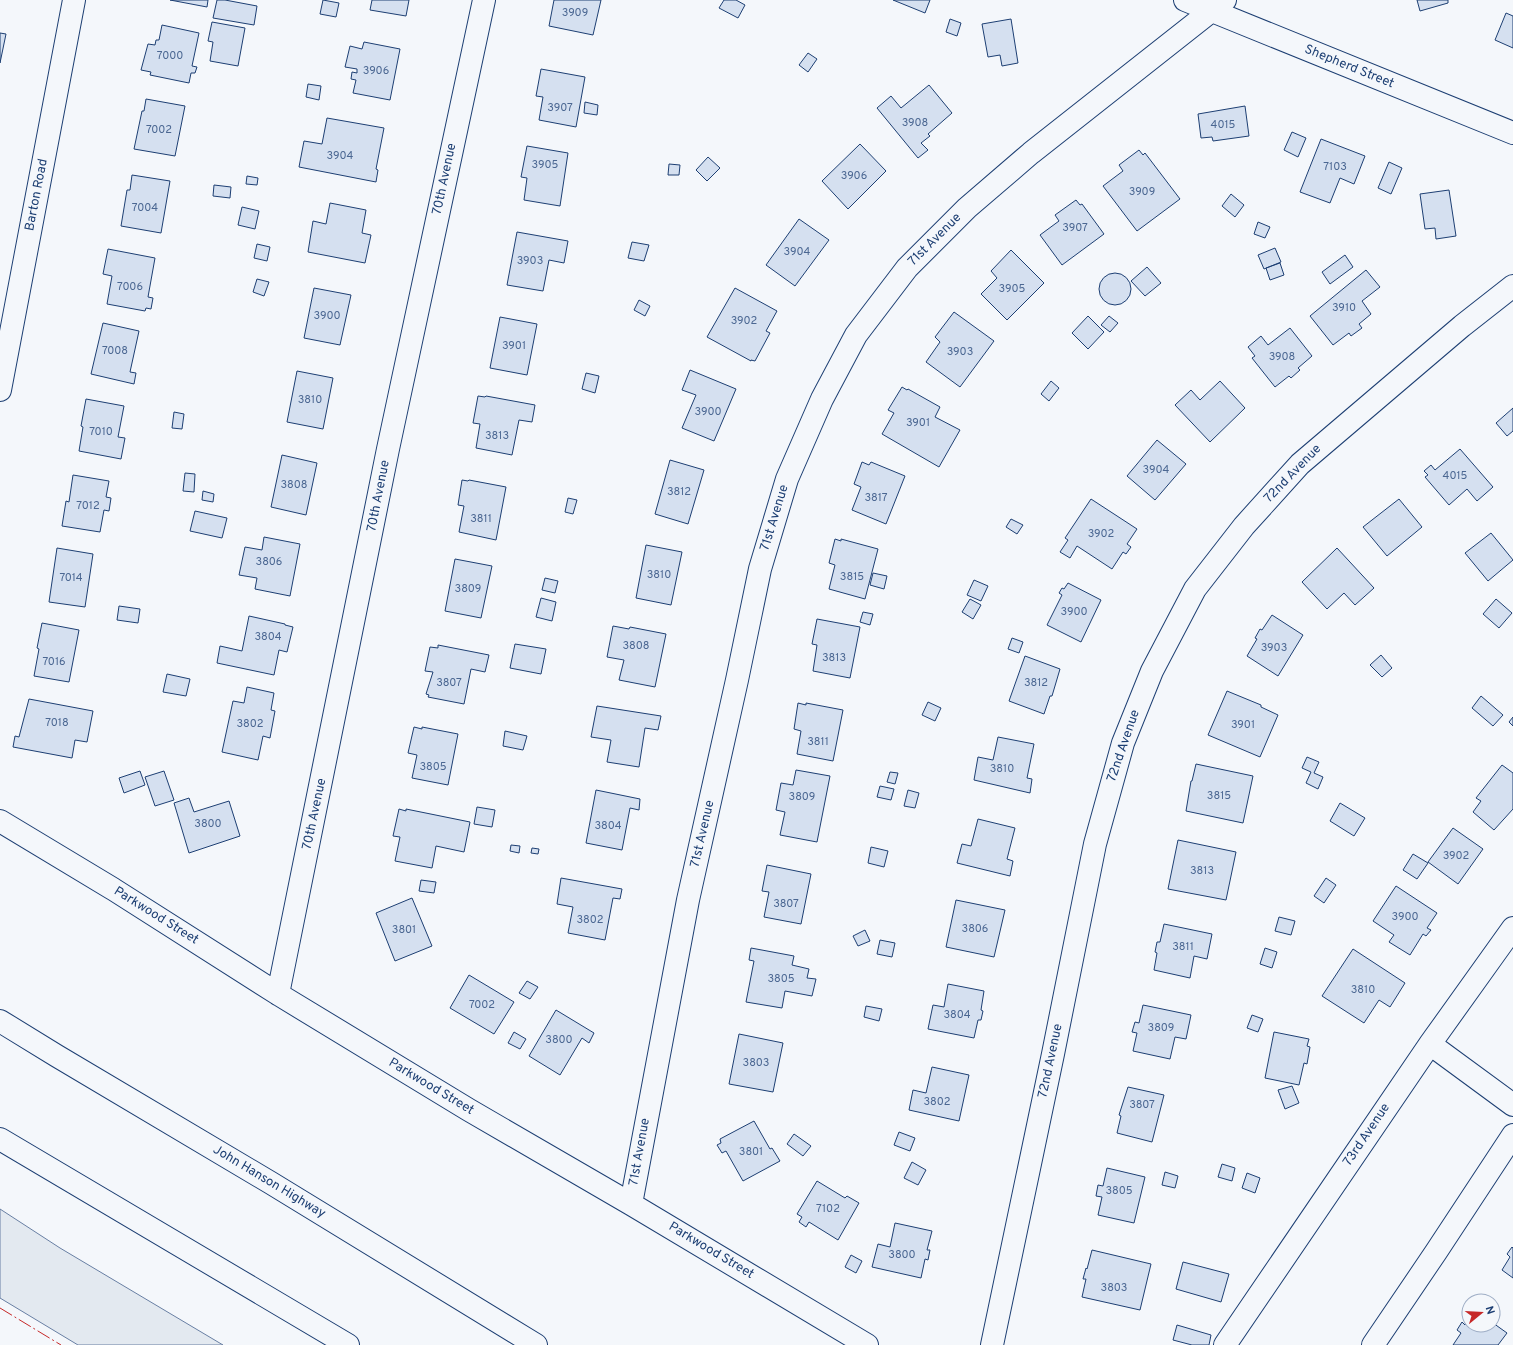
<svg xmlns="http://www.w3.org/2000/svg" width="1513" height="1345" font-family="Overpass,sans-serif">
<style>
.green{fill:#e3e9f0;stroke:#687fa3}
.building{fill:#d5e0f0;stroke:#1d3f73}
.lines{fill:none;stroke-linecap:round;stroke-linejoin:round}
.minor-casing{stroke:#1d3f73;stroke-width:24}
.highway-casing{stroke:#1d3f73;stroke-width:24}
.minor{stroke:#f4f7fb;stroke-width:22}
.highway{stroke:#f4f7fb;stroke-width:22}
.power{stroke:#c62828;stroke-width:1;stroke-dasharray:14 3 2 3;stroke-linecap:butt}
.labels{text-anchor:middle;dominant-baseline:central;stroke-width:3;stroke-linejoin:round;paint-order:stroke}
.number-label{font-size:11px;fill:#4b6792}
.street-label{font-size:13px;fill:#1d3f73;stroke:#f4f7fb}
</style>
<rect width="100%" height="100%" fill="#f4f7fb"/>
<!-- green -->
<path class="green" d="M0 1209 60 1248 223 1345H78L0 1298Z"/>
<!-- building -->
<path class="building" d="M170 0H208L207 7Z
M217 0H225L257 6 254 25 213 18Z
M323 0 339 3 336 17 320 14Z
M372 0H409L406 16 370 10Z
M554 0H601L593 35 549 26Z
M724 0H736L745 5 738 18 719 8Z
M893 0H930L925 13Z
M1417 0H1448V3L1420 11Z
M1506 13 1513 16V48L1495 40Z
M950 19 961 23 957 36 946 32Z
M1011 19 1018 63 1002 66 1000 55 988 57 982 24Z
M212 22 245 28 238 66 210 61 213 42 208 41Z
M162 25 199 33 192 66 197 67 195 73H191L189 83 150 75 151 72 141 70 148 44 155 45 156 40H159Z
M0 33 6 34 0 63Z
M364 42 400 49 390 100 353 93 356 80 351 79 352 72 357 73V69L345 67 350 46 362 49Z
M808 53 817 59 808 72 799 65Z
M541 69 585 77 576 127 539 120 543 97 536 96Z
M308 84 321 86 319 100 306 97Z
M929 85 952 113 928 134 930 136 921 143 928 150 918 158 877 108 891 96 901 108Z
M146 99 185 106 175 156 134 149 142 111H144Z
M585 102 598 105 597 115 584 113Z
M1245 106 1249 136 1213 141 1212 137 1201 138 1198 114Z
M327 118 384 128 376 169 378 170 376 182 299 167 304 141 322 144Z
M1292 132 1306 138 1298 157 1284 150Z
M1321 139 1365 156 1354 184 1340 178 1330 203 1300 192Z
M860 144 886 171 848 209 822 181Z
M527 146 568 153 560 206 524 200 527 178 521 177Z
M1139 150 1143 155 1145 153 1180 199 1137 231 1103 186 1123 171 1119 165Z
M708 157 720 168 707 181 696 170Z
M1389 162 1402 168 1391 194 1378 188Z
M669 164 680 165 679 175H668Z
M132 175 170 181 161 233 121 226 127 190H130Z
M247 176 258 178 257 185 246 184Z
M214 185 231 187 230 198 213 196Z
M1449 190 1456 236 1436 239 1435 228 1425 229 1420 194Z
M1231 194 1244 205 1235 217 1222 206Z
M1076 200 1080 205 1082 204 1104 234 1062 265 1040 235 1059 221 1055 215Z
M330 203 366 210 362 233 371 235 365 263 308 252 313 221 326 224Z
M242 207 259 211 255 229 238 225Z
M799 219 829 240 795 286 766 265Z
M1258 222 1270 227 1265 238 1254 234Z
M517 232 568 241 564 263 549 260 543 291 507 285Z
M632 242 649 245 644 261 628 258Z
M257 244 270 247 267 261 254 258Z
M1275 248 1281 262 1264 269 1258 255Z
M108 249 155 258 148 297 153 298 151 309 146 308 145 311 107 304 112 276 103 274Z
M1011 250 1044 283 1007 320 981 294 997 278 991 271Z
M1345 255 1353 267 1330 284 1322 272Z
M1280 263 1284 275 1270 280 1266 268Z
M1147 267 1161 283 1145 296 1131 281Z
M1366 270 1380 287 1362 301 1371 314 1359 324 1362 328 1351 336 1349 333 1333 345 1310 316Z
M1099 289a16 16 0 1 1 32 0a16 16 0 1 1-32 0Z
M257 279 269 282 264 296 253 292Z
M314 288 351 295 340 345 304 338Z
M735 288 777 311 766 331 770 333 755 361 751 360V361L707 337Z
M639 300 650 306 645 316 634 310Z
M954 312 994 341 960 387 926 362 940 342 935 337Z
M1088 316 1104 332 1088 349 1072 333Z
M1109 316 1118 323 1110 332 1101 325Z
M500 317 537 324 527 375 490 368Z
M103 323 139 331 130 372 136 373 134 384 91 374Z
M1290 328 1312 356 1298 368 1300 370 1291 378 1289 376 1275 387 1252 358 1255 356 1248 347 1261 336 1268 345Z
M690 370 736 389 714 441 682 428 696 395 682 390Z
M297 371 333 378 323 429 287 422Z
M586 373 599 376 595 393 582 389Z
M1051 381 1059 388 1049 401 1041 394Z
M1220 381 1245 408 1210 442 1175 405 1191 390 1200 400Z
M902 387 907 390 908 389 940 407 935 417 960 430 939 467 882 434 894 413 888 410Z
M478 396 485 397 486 396 535 405 532 422 519 420 512 455 476 448 480 424 473 423Z
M86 399 124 406 118 437 125 438 121 459 79 451 83 427 81 426Z
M1513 408V431L1507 436 1496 423Z
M174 412 184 414 182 429 172 428Z
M1157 440 1186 464 1155 500 1127 476Z
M1460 449 1493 487 1477 501 1467 489 1449 505 1425 477 1428 475 1424 471 1431 465 1435 470Z
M282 455 317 463 306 515 271 507Z
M670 460 704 470 688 524 655 514Z
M862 462 869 465 871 462 905 476 886 524 852 510 861 487 854 484Z
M185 473 195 474 194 492 183 491Z
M73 475 109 481 106 497 111 498 109 511 104 510 100 532 62 526 66 501 69 502Z
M462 480 468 481 469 480 506 487 496 540 459 532 464 506 458 505Z
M203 491 214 494 213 502 202 500Z
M568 498 577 500 573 514 565 512Z
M1091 499 1137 529 1127 544 1131 547 1126 554 1123 552 1112 569 1077 546 1070 558 1060 552 1068 540 1065 538Z
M1399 499 1422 527 1387 556 1363 527Z
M195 511 227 518 222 538 190 531Z
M1011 519 1023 525 1017 534 1006 527Z
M1491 533 1513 560 1488 581 1465 553Z
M264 537 300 544 290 596 255 589 257 578 239 575 245 547 262 550Z
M835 539 841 541V539L878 549 865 599 829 589 835 565 829 563Z
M646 545 682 552 671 605 636 598Z
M57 548 93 554 85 607 49 602Z
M1337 548 1374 588 1355 605 1344 593 1327 609 1302 582Z
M455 559 492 566 481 618 445 611Z
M873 573 887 576 884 589 870 585Z
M545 578 558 581 555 593 542 590Z
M974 580 988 586 981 601 967 595Z
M1068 583 1101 600 1081 642 1047 625 1062 595 1059 593 1062 588 1064 589Z
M541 598 556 602 552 621 536 617Z
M970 599 981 605 973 619 962 612Z
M1496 599 1512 613 1499 628 1483 614Z
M119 606 140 609 138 623 117 620Z
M863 612 873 614 870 625 860 622Z
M1272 615 1303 635 1278 676 1247 656 1257 639 1255 638 1260 629 1262 630Z
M249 616 285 624V625L293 627 287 652 279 650 274 675 217 663 220 646 242 651Z
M817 619 860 627 850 678 813 671 817 645 812 644Z
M42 623 79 630 69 682 34 676 39 649 37 648Z
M613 626 629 629 630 627 666 634 655 687 619 680 624 660 607 657Z
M1012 638 1023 642 1019 653 1008 649Z
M515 644 546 649 541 674 510 668Z
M438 645 489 655 485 672 471 669 464 704 428 697 429 695 426 694 433 672 425 671 430 647 438 648Z
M1381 655 1392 668 1382 677 1370 665Z
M1025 656 1060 669 1052 696H1050L1044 714 1009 701Z
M167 674 190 679 186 696 163 692Z
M247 687 274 693 271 710 275 711 270 738 263 736 258 760 222 752 233 701 244 703Z
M1227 691 1261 705V707L1278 715 1260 757 1208 735Z
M1481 696 1503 715 1493 726 1472 708Z
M29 699 93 711 87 742 75 740 72 758 13 747 15 736 19 737Z
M928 702 941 708 935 721 922 715Z
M798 703 806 705V703L843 710 833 761 797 754 801 731 794 729Z
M597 706 661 716 658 730 645 728 639 767 607 762 611 740 591 737Z
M1513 717V726L1509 722Z
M414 727 422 729V727L458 734 448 785 412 778 417 755 408 753Z
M505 731 527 736 523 750 503 746Z
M998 737 1034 744 1027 778 1032 779 1030 793 974 780 978 757 993 760Z
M1307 757 1319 762 1314 773 1323 777 1318 789 1306 783 1311 772 1302 768Z
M1196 764 1253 776 1243 823 1186 811 1191 781H1192Z
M1502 765 1513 773V809L1494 830 1473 812 1481 801 1476 798Z
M796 770 830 776 817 842 780 835 785 812 776 810 781 783 793 785Z
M140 771 145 785 124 793 119 778Z
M164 771 174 800 155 806 145 777Z
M890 772 898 773 895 784 887 782Z
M880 786 894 789 891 800 877 797Z
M596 790 640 799 639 810 630 808 622 850 586 843Z
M908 790 919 793 915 808 904 806Z
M189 798 194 812 229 801 240 836 189 853 174 803Z
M1340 803 1365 818 1354 836 1330 821Z
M477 807 495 810 492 827 474 824Z
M399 809 406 811V809L470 822 464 852 436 846 432 868 395 861 400 837 393 836Z
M978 819 1015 828 1007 859 1013 861 1010 876 957 863 962 844 971 846Z
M1453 828 1483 849 1458 884 1428 862Z
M1178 840 1236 852 1226 900 1168 889Z
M511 845 520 846 519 853 510 851Z
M871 847 888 851 884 867 868 863Z
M532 848 539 849 538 854 531 853Z
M1413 854 1428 863 1417 879 1403 870Z
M767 865 811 874 801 924 764 917 769 892 762 891Z
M561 878 622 889 620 899 613 898 605 940 568 933 573 907 557 904Z
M1326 878 1336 885 1324 903 1314 896Z
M421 880 436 882 434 893 419 891Z
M1396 886 1437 913 1427 928 1431 930 1426 936 1423 934 1410 955 1389 942 1394 935 1373 921Z
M412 898 432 946 395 961 376 913Z
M956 900 1005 910 994 957 946 947Z
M1279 917 1295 921 1291 935 1275 931Z
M1164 924 1212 934 1207 959 1194 956 1190 978 1154 970 1157 953 1155 952 1157 942H1160Z
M865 930 870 941 858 946 853 936Z
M880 940 895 943 892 957 877 954Z
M751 948 794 956 792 965 809 969 807 978 816 979 812 996 785 991 782 1008 746 1002 754 961 749 960Z
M1265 948 1277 952 1272 968 1260 964Z
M1353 949 1405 983 1390 1007 1379 1000 1364 1023 1322 996Z
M469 975 514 1002 494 1034 450 1008Z
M527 981 538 987 530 999 519 993Z
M948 984 984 991 981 1010 983 1011 981 1020H978L974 1038 928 1029 933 1005 944 1007Z
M1143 1005 1191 1015 1186 1039 1175 1037 1170 1059 1133 1051 1137 1033 1132 1032 1135 1022 1139 1023Z
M866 1006 882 1009 879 1021 864 1017Z
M556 1010 594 1033 589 1043 582 1038 560 1075 529 1056Z
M1252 1015 1263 1019 1258 1032 1247 1028Z
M514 1032 526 1039 520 1049 508 1043Z
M1274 1032 1309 1039 1307 1046 1310 1047 1307 1064 1304 1063 1299 1085 1265 1078Z
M739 1034 783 1043 773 1092 729 1084Z
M932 1067 969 1075 959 1121 909 1110 913 1090 926 1093Z
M1292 1086 1299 1103 1285 1109 1278 1090Z
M1128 1087 1164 1095 1152 1142 1117 1133 1121 1116 1119 1115Z
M754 1121 770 1149 772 1148 780 1161 743 1181 726 1151 722 1153 717 1145 721 1143 720 1139Z
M899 1132 915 1138 910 1151 894 1145Z
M794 1134 811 1146 803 1156 787 1144Z
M912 1162 926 1170 918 1185 904 1178Z
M1222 1164 1235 1168 1232 1181 1218 1177Z
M1107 1168 1145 1177 1134 1223 1098 1215 1102 1197 1096 1196 1098 1185 1103 1186Z
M1165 1172 1178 1176 1175 1188 1162 1185Z
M1247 1173 1260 1178 1255 1193 1242 1188Z
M817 1181 845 1198 847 1196 859 1203 838 1240 809 1222 806 1227 799 1222 802 1217 797 1214Z
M895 1223 932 1231 927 1250H930L928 1260 925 1259 921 1278 872 1267 878 1244 890 1247Z
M1512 1247 1513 1248V1278L1502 1270 1510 1257 1507 1254Z
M1092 1250 1151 1264 1140 1310 1082 1297 1086 1279H1083L1086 1268 1087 1269Z
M851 1255 862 1261 856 1273 845 1267Z
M1183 1262 1229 1274 1221 1302 1176 1289Z
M1469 1320V1325H1493V1323L1507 1333 1498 1345H1453L1461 1333 1457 1330 1462 1322 1465 1325Z
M1177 1325 1211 1335 1209 1345H1192L1173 1340Z"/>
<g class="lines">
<!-- minor casing -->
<g class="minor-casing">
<path id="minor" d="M1185 0 1513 133
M0 390 74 0
M0 821 113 889 278 994 469 1110 631 1204 867 1345
M278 994 388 449 484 0
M1430 1044 1513 1105
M631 1204 688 900 737 680 760 569 787 479 822 399 856 335 907 268 967 208 1031 153 1225 0
M992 1345 1053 1054 1095 844 1123 743 1152 671 1195 589 1244 526 1300 464 1462 326 1513 286
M1225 1345 1430 1044 1513 928
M1373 1345 1436 1252 1513 1135"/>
</g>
<!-- highway casing -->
<g class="highway-casing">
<path id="highway" d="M0 1021 57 1056 271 1183 536 1345
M0 1139 348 1345"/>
</g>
<!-- minor -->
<use href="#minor" class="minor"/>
<!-- highway -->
<use href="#highway" class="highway"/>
<!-- power -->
<path class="power" d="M0 1308 61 1345"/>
</g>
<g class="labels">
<!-- number labels -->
<g class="number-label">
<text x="575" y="13">3909</text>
<text x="170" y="56">7000</text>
<text x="376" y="71">3906</text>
<text x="560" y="108">3907</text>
<text x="915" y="123">3908</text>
<text x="1223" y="125">4015</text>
<text x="159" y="130">7002</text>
<text x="340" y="156">3904</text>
<text x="545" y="165">3905</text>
<text x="1335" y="167">7103</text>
<text x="854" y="176">3906</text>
<text x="1142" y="192">3909</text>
<text x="145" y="208">7004</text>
<text x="1075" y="228">3907</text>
<text x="797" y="252">3904</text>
<text x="530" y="261">3903</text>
<text x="130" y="287">7006</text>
<text x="1012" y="289">3905</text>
<text x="1344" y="308">3910</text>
<text x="327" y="316">3900</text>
<text x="744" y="321">3902</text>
<text x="514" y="346">3901</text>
<text x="115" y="351">7008</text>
<text x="960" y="352">3903</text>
<text x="1282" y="357">3908</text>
<text x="310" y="400">3810</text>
<text x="708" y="412">3900</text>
<text x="918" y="423">3901</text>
<text x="101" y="432">7010</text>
<text x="497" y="436">3813</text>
<text x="1156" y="470">3904</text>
<text x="1455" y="476">4015</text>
<text x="294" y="485">3808</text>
<text x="679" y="492">3812</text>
<text x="876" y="498">3817</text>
<text x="88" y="506">7012</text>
<text x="481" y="519">3811</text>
<text x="1101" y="534">3902</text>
<text x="269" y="562">3806</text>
<text x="659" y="575">3810</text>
<text x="852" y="577">3815</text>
<text x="71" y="578">7014</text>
<text x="468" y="589">3809</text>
<text x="1074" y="612">3900</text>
<text x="268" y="637">3804</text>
<text x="636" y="646">3808</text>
<text x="1274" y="648">3903</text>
<text x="834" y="658">3813</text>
<text x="54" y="662">7016</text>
<text x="449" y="683">3807</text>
<text x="1036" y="683">3812</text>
<text x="57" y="723">7018</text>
<text x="250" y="724">3802</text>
<text x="1243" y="725">3901</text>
<text x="818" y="742">3811</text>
<text x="433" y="767">3805</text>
<text x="1002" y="769">3810</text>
<text x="1219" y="796">3815</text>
<text x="802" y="797">3809</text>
<text x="208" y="824">3800</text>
<text x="608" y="826">3804</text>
<text x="1456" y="856">3902</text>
<text x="1202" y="871">3813</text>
<text x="786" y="904">3807</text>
<text x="1405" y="917">3900</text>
<text x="590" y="920">3802</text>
<text x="975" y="929">3806</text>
<text x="404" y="930">3801</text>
<text x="1183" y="947">3811</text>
<text x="781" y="979">3805</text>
<text x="1363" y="990">3810</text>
<text x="482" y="1005">7002</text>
<text x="957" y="1015">3804</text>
<text x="1161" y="1028">3809</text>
<text x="559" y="1040">3800</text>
<text x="756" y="1063">3803</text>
<text x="937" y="1102">3802</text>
<text x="1142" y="1105">3807</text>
<text x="751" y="1152">3801</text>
<text x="1119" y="1191">3805</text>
<text x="828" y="1209">7102</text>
<text x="902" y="1255">3800</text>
<text x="1114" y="1288">3803</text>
</g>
<!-- street labels -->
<g class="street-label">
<text transform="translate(1349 67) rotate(22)">Shepherd Street</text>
<text transform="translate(445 179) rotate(-78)">70th Avenue</text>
<text transform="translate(37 195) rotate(-79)">Barton Road</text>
<text transform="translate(935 240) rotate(-45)">71st Avenue</text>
<text transform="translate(1293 474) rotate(-46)">72nd Avenue</text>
<text transform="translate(379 496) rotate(-79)">70th Avenue</text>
<text transform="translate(775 518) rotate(-73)">71st Avenue</text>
<text transform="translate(1124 746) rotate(-71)">72nd Avenue</text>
<text transform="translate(315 814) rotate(-78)">70th Avenue</text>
<text transform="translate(703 834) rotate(-77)">71st Avenue</text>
<text transform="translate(156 916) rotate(32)">Parkwood Street</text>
<text transform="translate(1051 1061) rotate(-78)">72nd Avenue</text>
<text transform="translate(431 1087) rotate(31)">Parkwood Street</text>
<text transform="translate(1367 1135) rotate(-56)">73rd Avenue</text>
<text transform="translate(640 1152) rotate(-80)">71st Avenue</text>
<text transform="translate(269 1182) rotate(31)">John Hanson Highway</text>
<text transform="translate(711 1251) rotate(31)">Parkwood Street</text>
</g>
</g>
<!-- north arrow -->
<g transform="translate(1481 1313) rotate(72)"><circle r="19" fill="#f4f7fb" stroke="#9eadc5"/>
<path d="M0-3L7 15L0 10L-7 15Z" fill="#c62828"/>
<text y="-6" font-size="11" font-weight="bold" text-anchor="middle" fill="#1d3f73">N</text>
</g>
</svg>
